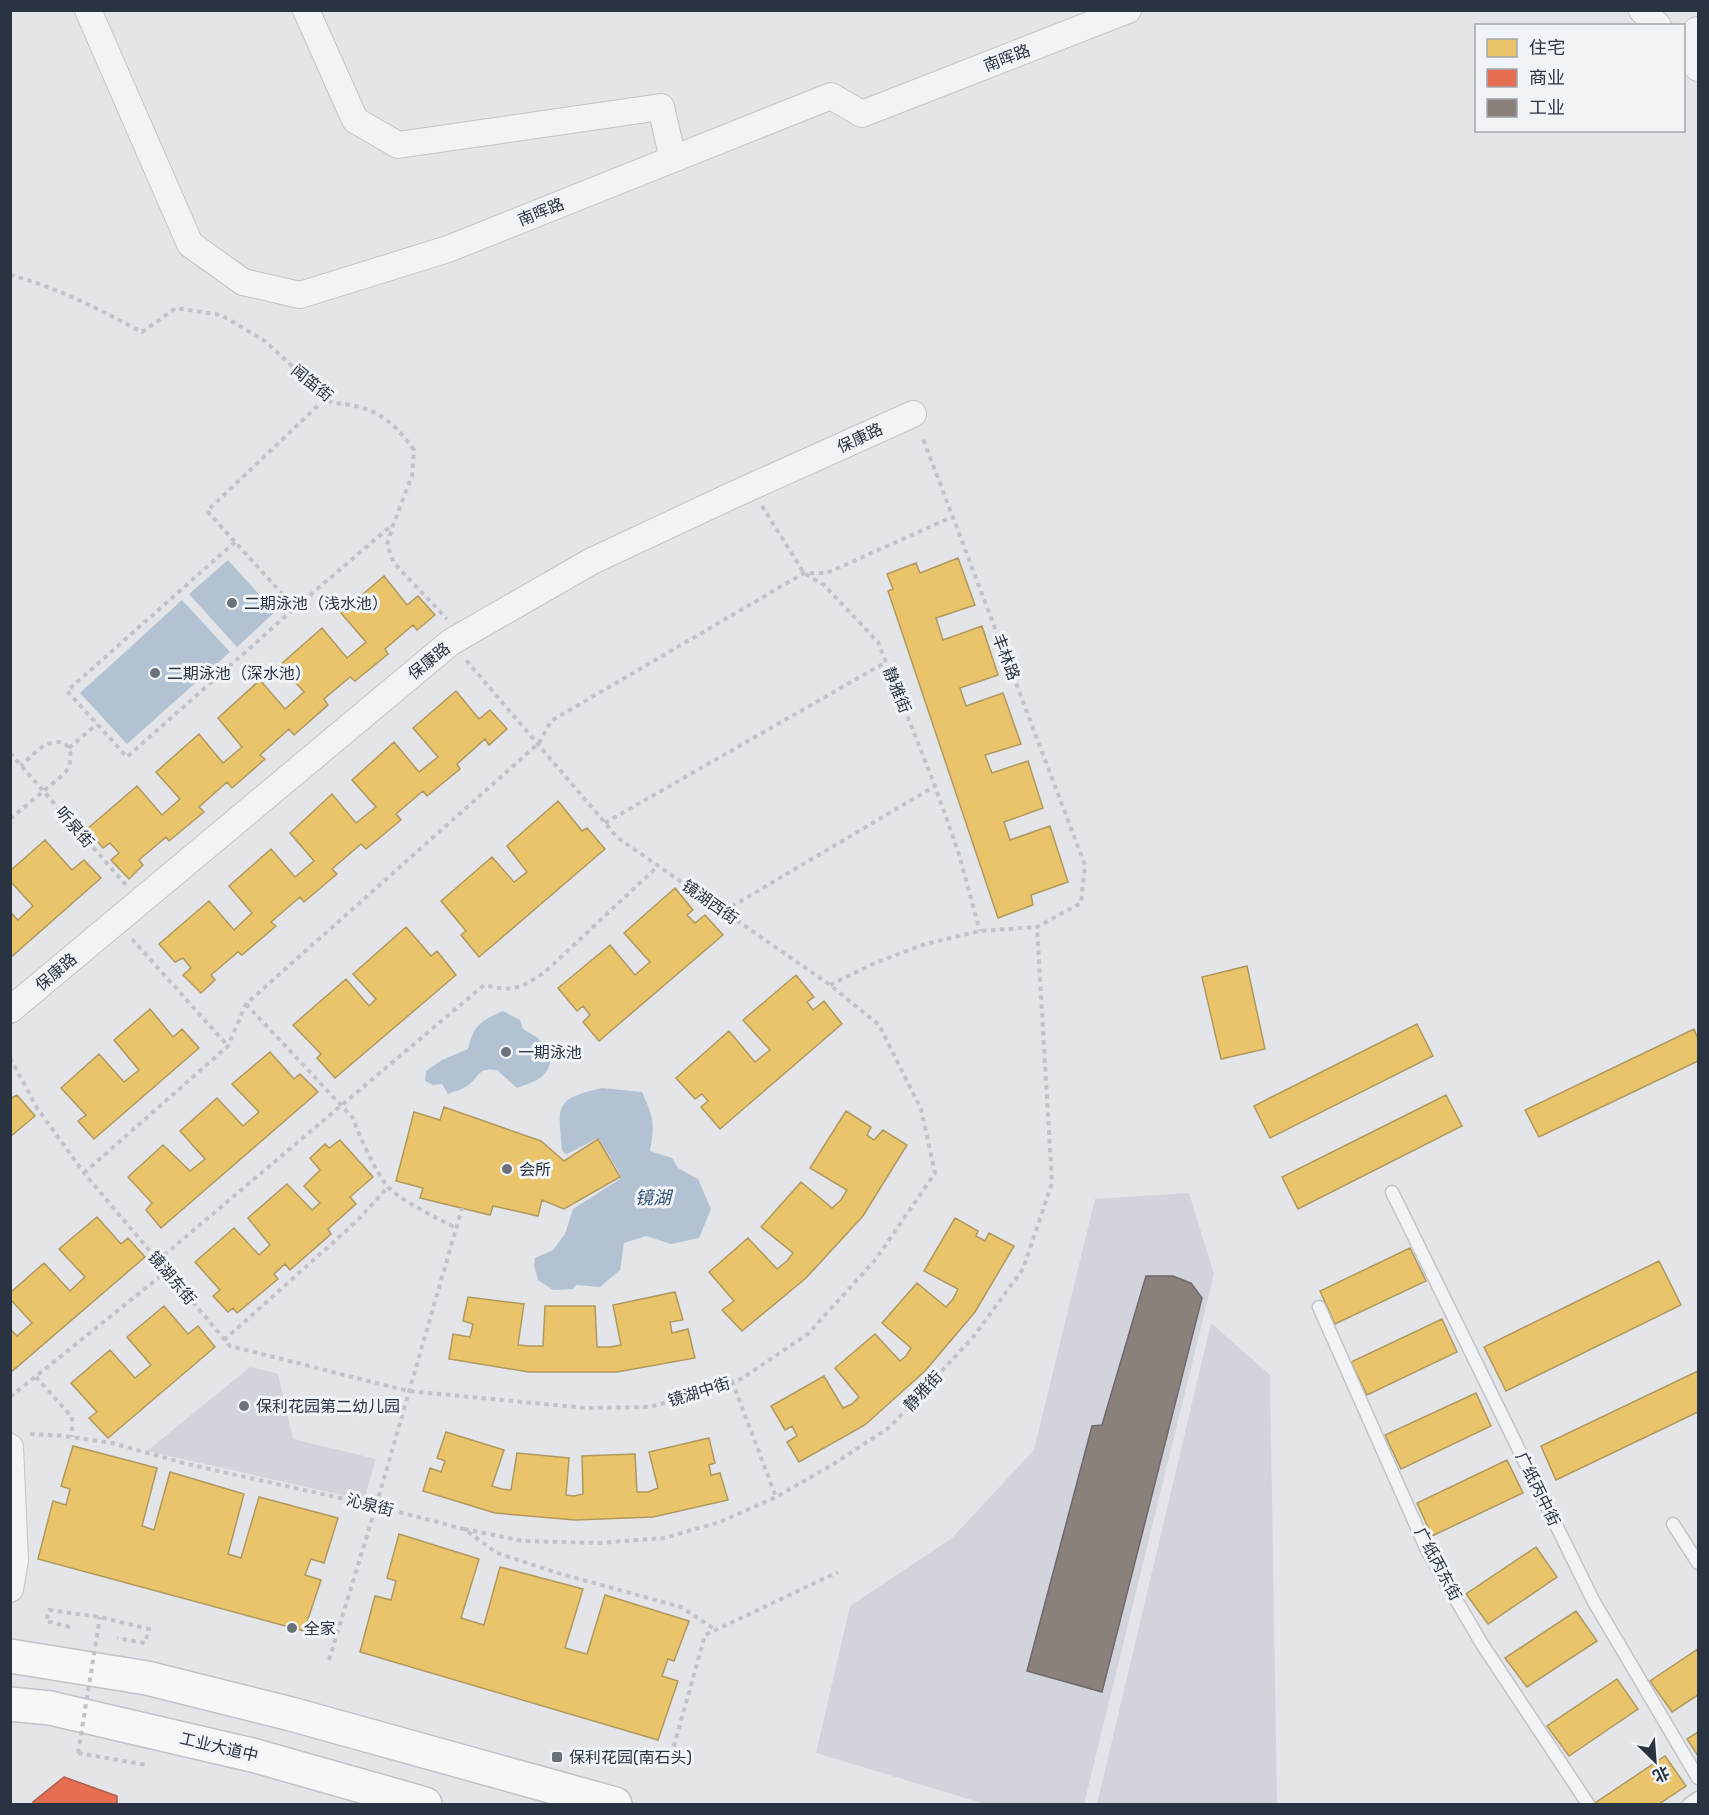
<svg xmlns="http://www.w3.org/2000/svg" width="1709" height="1815" font-family="Rubik,'Noto Sans SC',sans-serif">
<style>
.built{fill:#d1d5db}
.water{fill:#b2c2d2}
.homes{fill:#e9c46a;stroke:#b0985e;stroke-width:1.5}
.shops{fill:#e76f51;stroke:#ae5d4c;stroke-width:1.5}
.industry{fill:#8a817c;stroke:#6d6a6a;stroke-width:1.5}
.lines{fill:none;stroke-linecap:round;stroke-linejoin:round}
.service-casing{stroke:#c1c3c6;stroke-width:15}
.minor-casing{stroke:#c1c3c6;stroke-width:28}
.tertiary-casing{stroke:#c1c3c6;stroke-width:34}
.primary-casing{stroke:#c0c2c6;stroke-width:36}
.path{stroke:#c2c3c8;stroke-width:4;stroke-dasharray:4.5 4.5;stroke-linecap:butt}
.service{stroke:#f2f3f5;stroke-width:12}
.minor{stroke:#f2f3f5;stroke-width:26}
.tertiary{stroke:#f2f3f5;stroke-width:32}
.primary{stroke:#f6f7f7;stroke-width:33}
.path-bridge{stroke:#c2c3c8;stroke-width:4;stroke-dasharray:4.5 4.5;stroke-linecap:butt}
.poi-dot{fill:#6b717b;stroke:#f1f4f7;stroke-width:2}
.labels{text-anchor:middle;dominant-baseline:central;stroke-width:6;stroke-linejoin:round;paint-order:stroke}
.street-label{font-size:16px;fill:#2a3341;stroke:#f1f4f7}
.poi-label{font-size:16px;fill:#2a3341;stroke:#f1f4f7;text-anchor:start}
.water-label{font-size:18px;font-style:italic;fill:#355374;stroke:#f1f4f7}
</style>
<rect width="100%" height="100%" fill="#e3e5e8"/>
<!-- built -->
<path class="built" d="M1189 1193 1214 1274 1084 1804H985L816 1753 850 1606 952 1538 1034 1450 1095 1199Z
M1211 1323 1270 1375 1277 1804H1097Z
M250 1367 278 1374 293 1439 376 1459 364 1500 147 1451Z"/>
<!-- water -->
<path class="water" d="M228 560 275 612 237 647 189 594Z
M182 600 230 652 127 744 80 693Z
M503 1011 520 1020 523 1029 538 1038 551 1058C548 1079 535 1081 517 1088L497 1070C477 1067 480 1077 467 1086 462 1090 454 1091 448 1094L442 1084 433 1085 425 1081 426 1071 442 1060 468 1049C474 1025 480 1021 503 1011Z
M602 1088 642 1092C654 1119 655 1123 650 1151L672 1158 678 1168 698 1179 711 1209 699 1238 671 1244 646 1236 624 1243 620 1270 600 1287 576 1285 573 1289 553 1290 538 1280 534 1265 535 1258 553 1250 565 1234 573 1209 620 1179V1174L599 1139H596L567 1154 564 1153 562 1150C558 1105 554 1099 602 1088Z"/>
<!-- homes -->
<path class="homes" d="M958 558 975 605 936 618 943 640 982 626 998 675 960 688 966 706 1003 693 1021 744 985 755 992 773 1028 761 1043 808 1004 822 1010 840 1050 826 1068 882 1031 895 1033 905 998 918 888 591 893 589 887 574 916 563 920 573Z
M384 576 407 605 418 596 435 615 417 630 413 625 385 649 388 654 355 681 350 677 324 699 328 705 294 735 289 729 260 755 265 759 232 788 227 782 199 807 204 812 169 841 166 837 139 860 143 865 129 879 111 860 119 853 110 843 103 848 87 829 137 786 162 815 180 799 156 772 199 734 223 763 242 747 218 718 260 680 285 709 304 692 280 665 322 628 347 658 366 642 341 613Z
M456 691 479 719 490 710 507 729 489 745 485 739 457 764 460 769 427 796 423 791 396 814 401 820 366 849 361 844 332 869 337 874 304 902 300 897 271 922 276 926 242 955 238 952 211 975 215 980 201 993 183 975 191 968 183 958 175 962 159 944 209 901 234 930 252 913 229 886 271 849 295 877 314 861 290 833 332 794 356 823 376 807 352 780 394 742 419 772 438 757 413 728Z
M558 801 582 831 587 828 605 849 479 957 461 935 466 931 441 901 492 857 514 882 527 872 507 846Z
M45 840 72 870 84 860 101 878 10 958V912L18 920 33 906 10 881V871Z
M675 888 693 910 687 915 695 923 705 915 723 935 599 1041 583 1022 590 1015 583 1006 577 1011 558 988 610 945 635 975 650 962 624 933Z
M406 927 431 956 437 951 456 975 335 1078 317 1058 321 1054 293 1025 346 979 369 1006 376 999 353 974Z
M1247 966 1265 1049 1221 1059 1202 977Z
M796 975 814 997 807 1002 813 1010 824 1001 842 1024 720 1129 701 1107 708 1101 702 1094 695 1099 676 1078 729 1031 755 1062 770 1050 743 1020Z
M150 1009 173 1037 182 1029 199 1048 94 1139 78 1121 86 1115 61 1088 99 1054 124 1082 139 1070 114 1040Z
M1417 1024 1433 1056 1270 1138 1254 1106Z
M1694 1029 1698 1039V1061L1539 1137 1525 1110Z
M270 1052 294 1079 300 1074 318 1092 161 1228 146 1210 152 1203 128 1177 163 1145 190 1171 205 1159 180 1131 217 1098 243 1126 259 1112 232 1084Z
M17 1095 35 1116 10 1137V1099Z
M1446 1095 1462 1126 1298 1209 1282 1177Z
M444 1107 541 1141 564 1161 598 1139 620 1177 564 1209 542 1200 538 1216 493 1206 490 1215 420 1198 423 1188 396 1181 414 1112 440 1120Z
M846 1111 871 1127 867 1135 874 1140 883 1130 907 1145 863 1216 806 1278 742 1331 722 1310 734 1301 709 1272 748 1238 777 1269 787 1261 793 1253 761 1227 801 1182 832 1208 841 1200 847 1190 810 1168Z
M340 1140 373 1177 350 1197 356 1204 328 1229 331 1234 290 1270 285 1264 274 1274 278 1279 237 1313 233 1308 228 1312 213 1296 220 1290 195 1262 234 1228 259 1255 270 1245 248 1218 287 1184 312 1210 320 1203 304 1186 320 1170 310 1158 325 1144 329 1148Z
M97 1217 121 1244 128 1238 145 1257 10 1373V1329L17 1336 32 1323 10 1299V1293L44 1263 70 1291 85 1277 59 1249Z
M955 1218 978 1231 976 1236 985 1241 989 1233 1014 1246 975 1312 925 1371 865 1425 799 1462 787 1442 797 1436 792 1426 785 1430 771 1406 824 1376 843 1408 852 1404 859 1397 835 1368 875 1334 900 1361 906 1356 911 1348 882 1323 917 1283 946 1307 953 1299 958 1289 924 1271Z
M1410 1248 1426 1281 1335 1324 1320 1291Z
M1659 1261 1681 1305 1506 1391 1484 1347Z
M675 1292 683 1320 670 1322 672 1333 688 1329 695 1358 617 1372H529L449 1359 453 1334 470 1337 473 1324 463 1321 468 1297 524 1304 518 1345 529 1346H543L545 1306H595L597 1347H610L621 1345 613 1305Z
M164 1306 188 1334 198 1326 215 1347 108 1438 89 1418 97 1412 71 1383 110 1350 135 1378 151 1365 127 1337Z
M1442 1319 1457 1352 1367 1395 1351 1362Z
M1698 1371V1412L1556 1480 1541 1446Z
M1476 1393 1491 1426 1401 1469 1385 1435Z
M446 1432 504 1450 492 1486 502 1489 511 1490 517 1453 569 1458 566 1495 574 1496 583 1494 582 1456 635 1454 637 1492H648L658 1488 649 1452 709 1438 715 1463 709 1465 711 1475 720 1473 728 1500 653 1517 575 1520 495 1513 423 1491 430 1468 441 1472 445 1461 437 1458Z
M73 1446 157 1468 142 1526 154 1530 170 1472 244 1494 228 1554 241 1558 259 1497 338 1518 324 1563 311 1559 305 1575 321 1580 304 1631 38 1559 53 1501 66 1505 70 1489 61 1486Z
M1507 1460 1523 1493 1432 1536 1417 1503Z
M399 1534 479 1559 461 1618 484 1625 500 1567 583 1589 565 1648 587 1654 605 1595 689 1621 674 1661 668 1659 662 1676 678 1681 658 1740 360 1652 375 1596 391 1600 396 1581 387 1578Z
M1536 1547 1557 1577 1488 1624 1466 1594Z
M1576 1611 1597 1641 1527 1687 1505 1658Z
M1698 1649V1695L1672 1712 1650 1681Z
M1617 1679 1638 1709 1569 1756 1547 1726Z
M1698 1732V1756L1687 1739Z
M1665 1756 1686 1786 1659 1804H1597L1595 1803Z"/>
<!-- shops -->
<path class="shops" d="M64 1777 117 1796V1804H34L33 1802Z"/>
<!-- industry -->
<path class="industry" d="M1146 1276H1173L1191 1283 1202 1298 1102 1692 1027 1671 1092 1426 1102 1425Z"/>
<g class="lines">
<!-- service casing -->
<g class="service-casing">
<path id="service" d="M1392 1192 1594 1602 1698 1778
M1319 1307 1427 1550 1482 1644 1588 1804
M1673 1524 1698 1563
M1689 1804 1698 1798"/>
</g>
<!-- minor casing -->
<g class="minor-casing">
<path id="minor" d="M88 10 190 244 243 282 300 295 448 249 831 96 862 114 1128 10
M306 10 355 120 398 145 661 107 673 159
M1642 10 1658 26
M1684 50 1698 68
M10 1010 451 642 592 561 733 495 913 414
M10 1447 15 1560 10 1589"/>
</g>
<!-- tertiary casing -->
<g class="tertiary-casing">
<path id="tertiary" d="M1696 40 1698 33"/>
</g>
<!-- primary casing -->
<g class="primary-casing">
<path id="primary" d="M10 1656 147 1678 291 1714 615 1804
M10 1704 50 1708 256 1756 425 1804"/>
</g>
<!-- path -->
<path class="path" d="M10 275C57 287 100 310 142 332L176 308 221 315 265 341 332 403C372 405 391 418 414 450L412 476 393 525 387 545 394 563 447 619
M762 506 804 573 824 585 878 642 935 786 958 851 980 931
M235 542 67 691 127 757 295 608 392 525
M295 608 207 511 326 398
M69 748 97 724
M10 753 126 885
M10 819 64 774C75 762 73 737 52 743 40 745 30 758 21 766
M605 823 886 662
M724 911 935 786
M132 939 228 1046
M830 985 875 963 925 944 980 931 1037 927 1081 903 1085 865 922 436
M246 1004 353 1118C359 1136 376 1172 387 1186 398 1199 440 1220 456 1228
M10 1058 37 1108 84 1173 230 1346 408 1391 586 1408 651 1407 741 1379 808 1334 876 1259 935 1173 921 1109 879 1025 830 985 618 838 466 660
M84 1173 228 1046 246 1004 539 743 551 721 804 573H827L952 517
M157 1261 484 985C513 992 520 989 545 972L658 866
M224 1340 357 1221 388 1187
M36 1377 72 1417V1437
M732 1381 776 1497
M10 1397 167 1271
M30 1434 64 1436 112 1443 187 1464 376 1506 464 1529 497 1553 561 1574 681 1607 716 1630
M464 1529 523 1541 599 1543 664 1538 720 1522 776 1497 832 1465 890 1427 974 1336 1023 1269 1052 1183 1037 927
M70 1627 46 1621 49 1610 100 1617 149 1629 145 1643 117 1638
M329 1660 376 1506 462 1208
M78 1753 147 1765
M669 1764 705 1635 838 1572"/>
<!-- service -->
<use href="#service" class="service"/>
<!-- minor -->
<use href="#minor" class="minor"/>
<!-- tertiary -->
<use href="#tertiary" class="tertiary"/>
<!-- primary -->
<use href="#primary" class="primary"/>
<!-- path-bridge -->
<path class="path-bridge" d="M78 1753 100 1617"/>
</g>
<!-- markers -->
<g class="poi-dot">
<circle cx="232" cy="603" r="6"/>
<circle cx="155" cy="673" r="6"/>
<circle cx="506" cy="1052" r="6"/>
<circle cx="507" cy="1169" r="6"/>
<circle cx="244" cy="1406" r="6"/>
<circle cx="292" cy="1628" r="6"/>
<rect x="551" y="1751" width="12" height="12" rx="3"/>
</g>
<g class="labels">
<!-- street labels -->
<g class="street-label">
<text transform="translate(1007 58) rotate(-21)">南晖路</text>
<text transform="translate(541 212) rotate(-22)">南晖路</text>
<text transform="translate(312 383) rotate(39)">闻笛街</text>
<text transform="translate(860 438) rotate(-25)">保康路</text>
<text transform="translate(1006 657) rotate(69)">丰林路</text>
<text transform="translate(429 661) rotate(-39)">保康路</text>
<text transform="translate(897 690) rotate(68)">静雅街</text>
<text transform="translate(75 827) rotate(49)">听泉街</text>
<text transform="translate(710 902) rotate(35)">镜湖西街</text>
<text transform="translate(56 972) rotate(-40)">保康路</text>
<text transform="translate(172 1278) rotate(50)">镜湖东街</text>
<text transform="translate(923 1391) rotate(-47)">静雅街</text>
<text transform="translate(699 1392) rotate(-17)">镜湖中街</text>
<text transform="translate(1538 1489) rotate(64)">广纸丙中街</text>
<text transform="translate(370 1505) rotate(14)">沁泉街</text>
<text transform="translate(1438 1564) rotate(62)">广纸丙东街</text>
<text transform="translate(219 1747) rotate(13)">工业大道中</text>
</g>
<!-- poi labels -->
<g class="poi-label">
<text x="244" y="603">二期泳池（浅水池）</text>
<text x="167" y="673">二期泳池（深水池）</text>
<text x="518" y="1052">一期泳池</text>
<text x="519" y="1169">会所</text>
<text x="256" y="1406">保利花园第二幼儿园</text>
<text x="304" y="1628">全家</text>
<text x="569" y="1757">保利花园(南石头)</text>
</g>
<!-- water labels -->
<g class="water-label">
<text x="653" y="1198">镜湖</text>
</g>
</g>
<!-- border -->
<rect width="1709" height="1815" fill="none" stroke="#2a3341" stroke-width="24"/>
<!-- legend -->
<rect x="1475" y="24" width="210" height="108" fill="#f1f4f7" stroke="#a1a7ae" stroke-width="1.5"/>
<rect x="1487" y="39" width="30" height="18" fill="#e9c46a" stroke="#a1a7ae" stroke-width="1.5"/>
<text x="1529" y="54" font-size="18" fill="#2a3341">住宅</text>
<rect x="1487" y="69" width="30" height="18" fill="#e76f51" stroke="#a1a7ae" stroke-width="1.5"/>
<text x="1529" y="84" font-size="18" fill="#2a3341">商业</text>
<rect x="1487" y="99" width="30" height="18" fill="#8a817c" stroke="#a1a7ae" stroke-width="1.5"/>
<text x="1529" y="114" font-size="18" fill="#2a3341">工业</text>
<!-- north arrow -->
<g transform="translate(1655 1761) rotate(155)" stroke="#f1f4f7" stroke-width="4.5" paint-order="stroke">
<path d="M0-4.5L10 22L0 15L-10 22Z" fill="#2a3341"/>
<text y="-9" font-size="16" font-weight="bold" text-anchor="middle" fill="#2a3341">北</text>
</g>
</svg>
